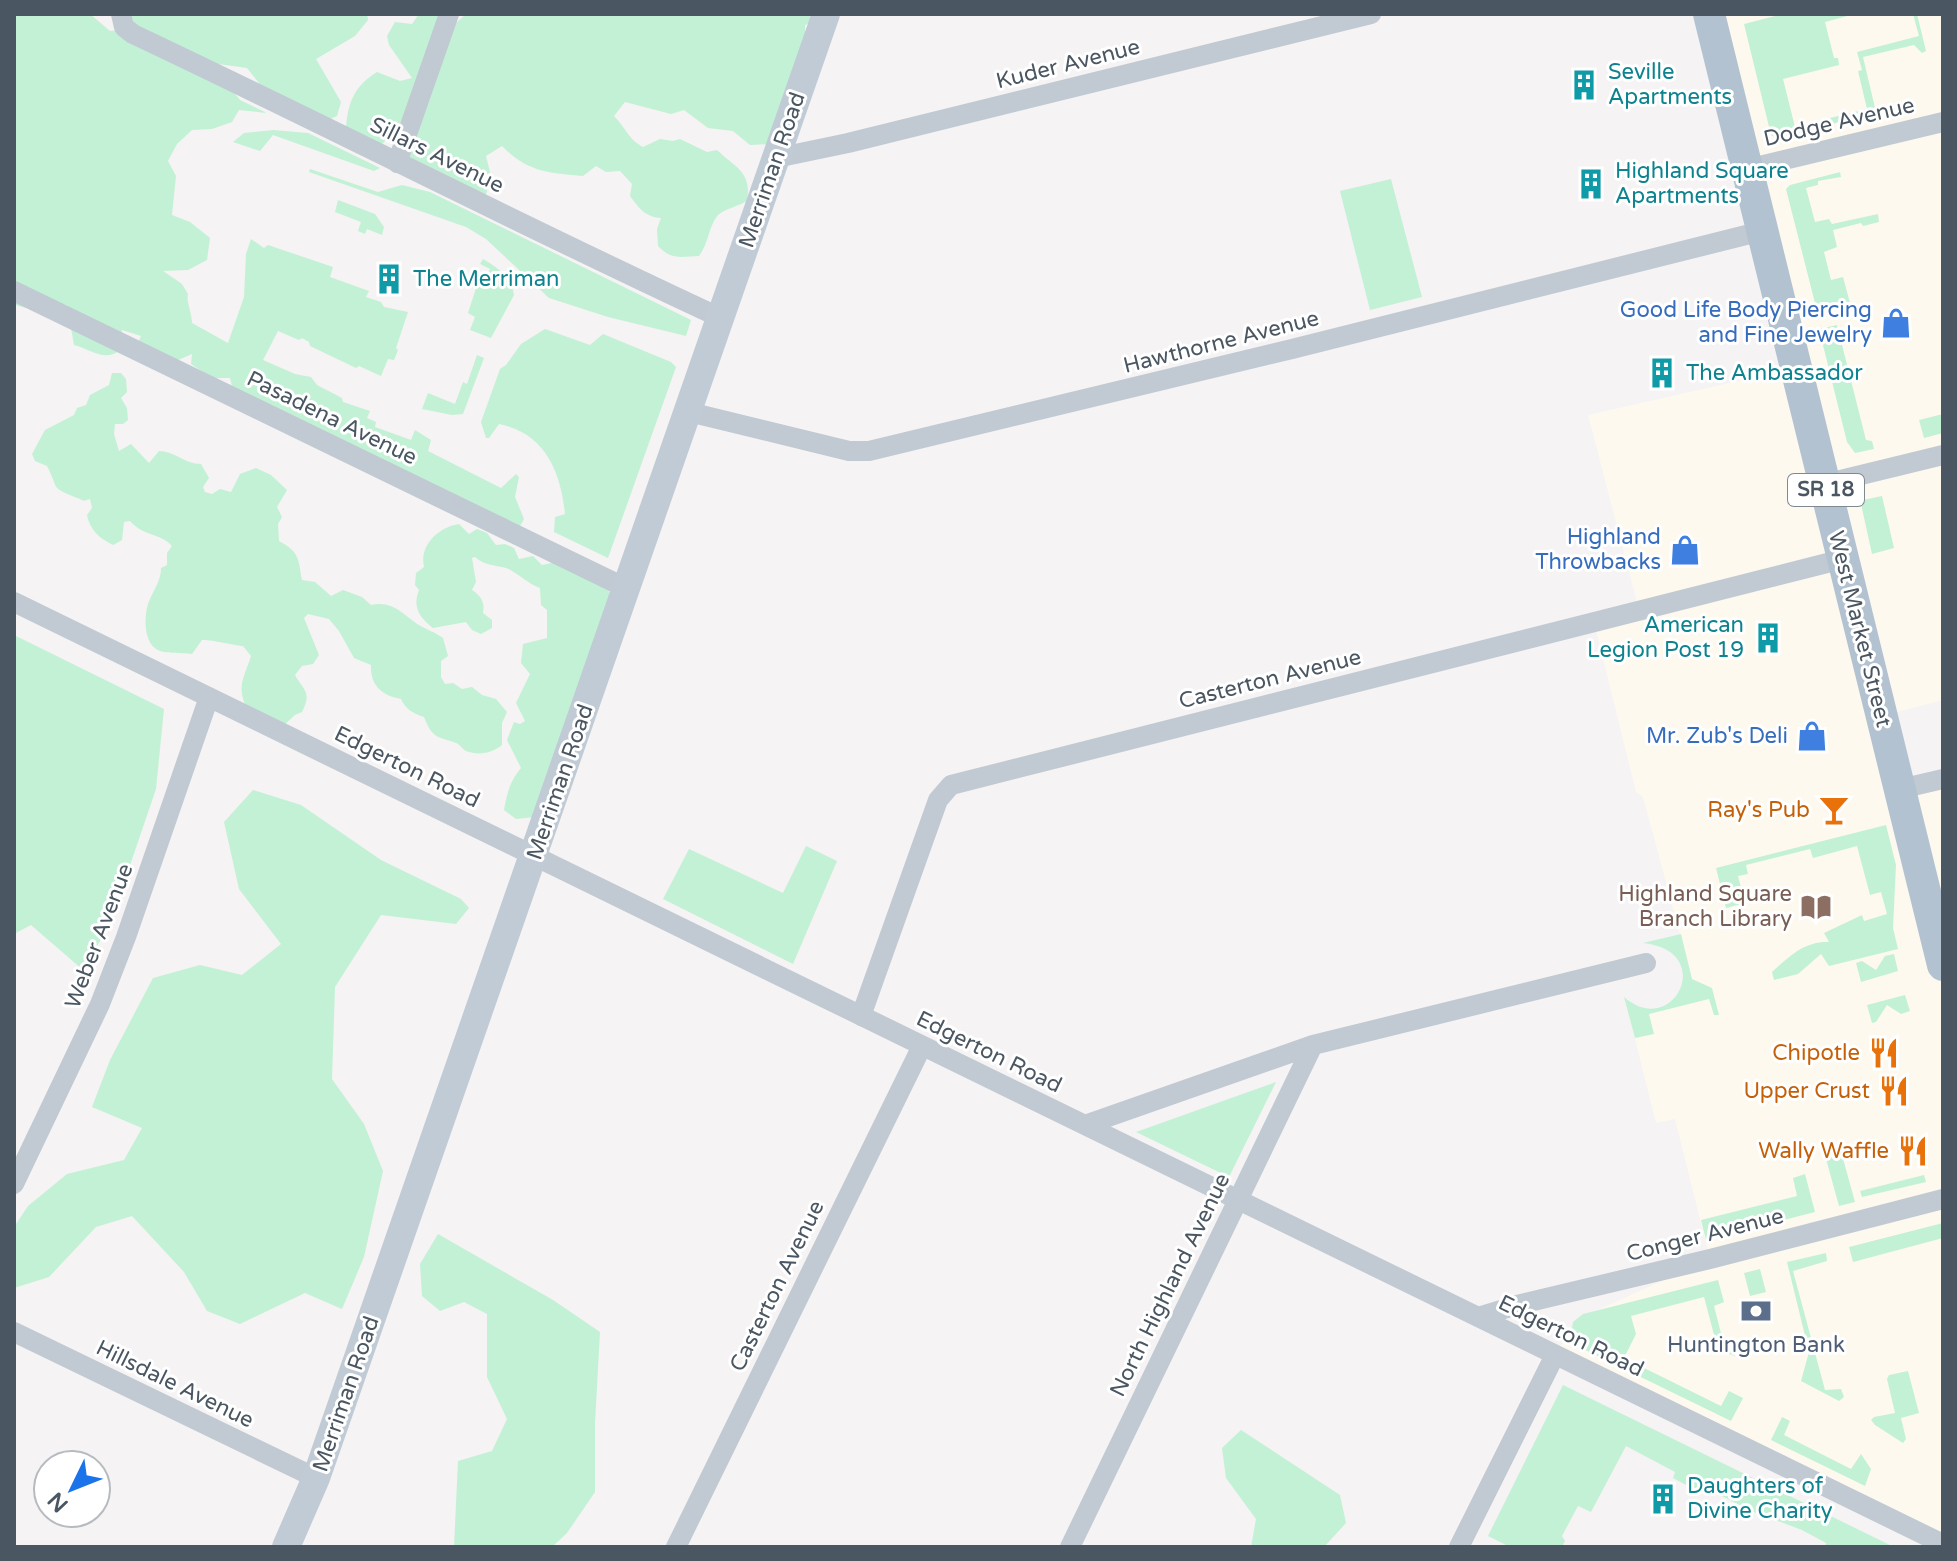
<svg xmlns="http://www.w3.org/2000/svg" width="1957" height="1561" font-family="'Varela Round',sans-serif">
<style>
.commercial{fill:#fdf9ef}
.green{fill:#c3f1d5}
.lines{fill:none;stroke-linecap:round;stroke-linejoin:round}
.minor{stroke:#c1cad2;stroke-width:20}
.secondary{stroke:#c1cbd6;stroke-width:28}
.primary{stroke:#b3c2d1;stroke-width:32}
.labels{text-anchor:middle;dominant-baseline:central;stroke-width:6;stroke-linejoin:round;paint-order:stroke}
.shield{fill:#fff;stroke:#808990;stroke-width:2}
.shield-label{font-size:20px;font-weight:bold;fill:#4a5661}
.street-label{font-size:22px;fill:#4a5661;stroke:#fff}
.culture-label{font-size:22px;fill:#0d838f;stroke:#fff;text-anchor:start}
.shop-label{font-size:22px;fill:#366cbe;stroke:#fff;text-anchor:end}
.food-label{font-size:22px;fill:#c56008;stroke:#fff;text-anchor:end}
.education-label{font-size:22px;fill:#785e54;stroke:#fff;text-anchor:end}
.service-label{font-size:22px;fill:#4e5e75;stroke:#fff}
</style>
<rect width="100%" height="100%" fill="#f5f3f3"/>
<!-- commercial -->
<path class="commercial" d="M1709 14H1943V700L1882 716 1900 789 1943 779V1544L1555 1355 1578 1319 1710 1259 1675 1119 1656 1123 1630 1019 1698 1001 1643 797 1636 792 1594 622 1639 610 1588 415 1796 368Z"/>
<!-- green -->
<path class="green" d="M14 14H90L110 31 129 29 132 14H367L368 20 355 36 316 59 341 102 337 116 319 124 263 88 247 68 211 63 240 100 267 113 239 110 232 122 212 129 192 130 177 144 168 161 176 176 172 215 190 222 210 238 207 260 188 270 163 271 182 284 188 294C186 302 192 313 192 323L228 343 244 297 246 254 251 239 264 248 268 245 333 267 330 277 369 291 366 297 381 302 384 307 408 312 396 348 398 350 394 360 388 359 381 376 359 366 356 368 310 346 309 342 302 338 299 340 278 331 263 360 295 374 311 377 317 385 342 398 343 402 370 411 367 418 376 422 375 427 411 440 415 430 431 440 428 451 501 488 516 474 519 477 515 497 524 519 520 526 233 390 230 378H212L191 364 192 354C165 365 158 375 132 357L141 336 122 330 119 351C104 362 90 349 74 345L67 305C46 302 37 314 14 304Z
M419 14H438L456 23 466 14H817L813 22 805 25V46L771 144 750 145 733 131 708 128 684 110 671 114 625 102 614 116C626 128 628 139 643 147L660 139 673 141 680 139 707 152 717 150C736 168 752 172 747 201 739 206 724 209 718 215 708 227 709 243 699 256 681 257 671 260 658 246L657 229 661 218C645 217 639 208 630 196L632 184 620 171 606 172 596 166 583 176C548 173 527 172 502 146L486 156 491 176 486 195 474 203C443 185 409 168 390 136L376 150 346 128C348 103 354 86 377 72L400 81 412 78 389 45 387 36 395 22 412 24Z
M1783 14H1855L1825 22 1834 58H1838L1839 65 1783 79 1795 127 1824 120 1825 125 1776 138 1771 135 1744 24Z
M1913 14H1917L1926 51 1922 53 1914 45 1863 57 1876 112 1832 124 1830 118 1867 109 1858 71 1862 70 1857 52 1919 36Z
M273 130 308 133 380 168 374 171 273 135 260 151 233 142 244 133Z
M310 169 378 192 402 185 430 192 687 318 691 320 686 336 608 317 549 298 486 239 466 227 309 172Z
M1840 172 1841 177 1818 181V185L1806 188 1815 222 1829 219 1832 224 1878 214 1879 222 1863 226 1861 223 1833 230 1837 247 1824 252 1831 280 1843 277 1850 303 1817 311 1786 189 1790 185Z
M1391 179 1422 297 1370 310 1340 191Z
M338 200 375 214 384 227 382 235 367 229 365 234 358 231 361 222 335 212Z
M483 259C498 268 511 277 514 295L491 338 470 330 475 317 468 313 477 285 483 287 490 269 480 264Z
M1837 325 1866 440 1872 441 1874 449 1855 453 1847 442 1819 329Z
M545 329 590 345 603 334 671 362 676 367 608 558 554 532 555 517 565 514C561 472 545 433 499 424L489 438H486L481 422 500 369 506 365 521 344Z
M477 355 484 358 463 414 452 415 422 409 428 393 455 404 463 382 467 384Z
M112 373H121L126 379 127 392 121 398 127 408 128 420 123 424H115L114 434 119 451 131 444 149 463 159 451C174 451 185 464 201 464L209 478 203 487 205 492 212 494 220 489 231 492 240 474 256 468 271 475 287 490 277 507 282 517 278 524 279 541C301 553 298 560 302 580L315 582 331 596 343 590 362 597 371 605C393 600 402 614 419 625 427 630 435 632 443 638L448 656 441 661V677L445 684 453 683 462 689 472 687 482 695 496 699 507 712 502 723V745C492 753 479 756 466 751 462 749 460 744 456 743 438 736 433 740 424 717 414 714 405 709 401 699 382 696 370 685 371 665L354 658 339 631 329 619 308 614 304 618 319 655 313 664 302 666 295 675C304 691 312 692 302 712L295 715 283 726 248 711C236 686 243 681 251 656L243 646C233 645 209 639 202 640L192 654C185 653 165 653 160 651 143 645 144 617 148 604 153 590 161 582 161 568L167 565V553L172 546C159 532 144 537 130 521L124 522 122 540 113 545C99 538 90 530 87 515L92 508 90 499C80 502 87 501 77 498 49 486 60 491 47 466L35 461 32 454 45 430 74 415 77 408 86 405 90 395 109 385Z
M1943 414V433L1924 438 1919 420Z
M1882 496 1894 548 1872 554 1861 504 1863 500Z
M459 524 469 534 477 529 487 533 496 545 505 544 514 548 519 559 533 556 542 565 561 561 592 579 595 584 607 587 612 598 534 817 516 819 504 810C507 793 510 781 521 768L507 740 514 722 520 724 525 721 516 703 530 674 521 663 523 644 547 638V610L541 605 540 588C528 584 515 571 506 568 494 565 484 565 475 557L472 558 476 582 472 590C481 596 485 602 483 613L492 620V628L481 634 472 630 466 622 433 628C420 618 412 607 419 590L415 585 416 573 424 567C419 545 439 527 459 524Z
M14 635 164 709 156 789 110 924 83 970 31 925 14 934Z
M253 790 301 805 381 860 461 899 469 908 456 924 381 915 335 987 332 1079 364 1124 383 1171 364 1257 342 1309 305 1293 240 1324 207 1311 184 1272 132 1216 96 1227 49 1277 14 1288V1227L28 1206 67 1174 124 1160 142 1128 92 1107 110 1060 153 978 200 965 242 975 281 944 239 889 224 822Z
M1886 825 1896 865 1893 928 1898 949 1829 966 1821 954 1798 974 1774 980 1772 972C1791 955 1805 941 1829 942L1824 933 1862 915 1864 921 1887 914 1881 892 1870 895 1857 846 1813 858 1810 849 1746 865 1748 874 1738 876 1745 903 1726 908 1716 868Z
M806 846 837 861 793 964 663 899 689 849 783 893Z
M1681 934 1692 979 1712 988 1719 1015H1714L1709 999 1649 1014 1654 1034 1635 1038 1624 997C1673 1040 1718 951 1643 943Z
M1894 954 1898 971 1861 982 1856 963 1862 961 1876 970 1885 956Z
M1905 995 1910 1011 1901 1014 1887 1005 1876 1022 1872 1023 1867 1005Z
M1276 1082 1229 1177 1136 1132Z
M1842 1155 1855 1202 1839 1206 1826 1159Z
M1805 1174 1815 1212 1706 1240 1701 1220 1797 1196 1793 1178Z
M1924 1175 1926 1182 1862 1197 1860 1191Z
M1943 1223V1238L1853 1262 1849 1247Z
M438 1234 553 1300 600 1332 595 1423V1492L567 1533 552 1547H454L458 1461 492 1451 507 1419 487 1377V1314L464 1302 440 1311 422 1296 420 1264Z
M1826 1253 1827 1261 1793 1271 1825 1390 1841 1389 1844 1397 1839 1401 1801 1381 1809 1352 1787 1262Z
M1760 1269 1766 1292 1750 1296 1744 1273Z
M1718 1280 1724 1302 1714 1306 1723 1341 1732 1339 1735 1356 1718 1350 1704 1297 1631 1316 1636 1334 1624 1358 1721 1406 1729 1391 1743 1398 1731 1421 1575 1345 1571 1334 1573 1322 1583 1314Z
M1908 1371 1919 1413 1901 1418 1906 1439 1903 1443 1875 1425 1871 1420 1874 1417 1895 1413 1887 1379 1889 1375Z
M1563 1385 1894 1547H1825L1826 1543 1802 1530 1751 1511 1703 1486 1699 1492 1673 1478 1675 1472 1626 1446 1591 1512 1578 1506 1562 1536 1565 1541 1562 1547H1510L1488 1536Z
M1782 1417 1790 1421 1784 1435 1851 1469 1861 1454 1871 1469 1865 1486 1771 1440Z
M1241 1430 1340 1495 1346 1523 1324 1547H1251L1256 1519 1226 1478 1222 1448Z"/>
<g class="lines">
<!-- minor -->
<path class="minor" d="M121 14 124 27 133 34C330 127 524 227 721 318
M776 158 848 143 1371 14
M397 163 449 14
M1747 169 1943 122
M14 291 628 589
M689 412 849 451H869L1292 349 1762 231
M1824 484 1943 455
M14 602 1943 1544
M1900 789 1943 779
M861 1016 938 800 951 785 1843 559
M1085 1125 1313 1045 1646 963
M14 1184 100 1004 126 937 209 697
M1478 1317 1517 1305 1710 1259 1943 1199
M14 1332 316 1478
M676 1547 922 1046
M1070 1547 1313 1045
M1459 1547 1555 1355"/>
<!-- secondary -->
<path class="secondary" d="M286 1547 316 1478 826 14"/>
<!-- primary -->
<path class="primary" d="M1709 14 1943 965"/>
</g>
<!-- icons -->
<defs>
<g id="building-bare" transform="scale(2.4)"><path d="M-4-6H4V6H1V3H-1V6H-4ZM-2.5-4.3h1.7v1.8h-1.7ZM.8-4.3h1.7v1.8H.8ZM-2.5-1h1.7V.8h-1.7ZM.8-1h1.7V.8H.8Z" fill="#0f9aa8" stroke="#fff" stroke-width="2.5" paint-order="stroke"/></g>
<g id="shop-bare" transform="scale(2.4)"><path d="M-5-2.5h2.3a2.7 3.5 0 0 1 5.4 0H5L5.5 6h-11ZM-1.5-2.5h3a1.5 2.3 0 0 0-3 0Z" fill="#3f7fe0" stroke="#fff" stroke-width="2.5" paint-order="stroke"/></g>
<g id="bar-bare" transform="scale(2.4)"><path d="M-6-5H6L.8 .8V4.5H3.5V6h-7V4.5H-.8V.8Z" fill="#e8710a" stroke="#fff" stroke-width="2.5" paint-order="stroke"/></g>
<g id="library-bare" transform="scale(2.4)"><path d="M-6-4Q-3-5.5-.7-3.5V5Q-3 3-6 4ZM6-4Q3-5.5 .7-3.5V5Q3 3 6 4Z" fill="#8d6e63" stroke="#fff" stroke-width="2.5" paint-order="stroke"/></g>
<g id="restaurant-bare" transform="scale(2.4)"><path d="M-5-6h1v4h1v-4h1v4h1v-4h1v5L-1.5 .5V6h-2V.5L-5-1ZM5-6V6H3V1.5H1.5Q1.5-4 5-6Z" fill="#e8710a" stroke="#fff" stroke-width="2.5" paint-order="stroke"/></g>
<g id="bank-bare" transform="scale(2.4)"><path d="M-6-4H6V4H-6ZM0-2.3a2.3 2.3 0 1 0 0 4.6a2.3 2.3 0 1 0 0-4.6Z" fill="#5c6f8a" stroke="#fff" stroke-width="2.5" paint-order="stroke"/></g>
</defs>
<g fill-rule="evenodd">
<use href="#building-bare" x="1584" y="85"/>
<use href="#building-bare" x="1591" y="184"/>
<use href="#building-bare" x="389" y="279"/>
<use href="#shop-bare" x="1896" y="323"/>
<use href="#building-bare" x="1662" y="373"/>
<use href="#shop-bare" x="1685" y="550"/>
<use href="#building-bare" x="1768" y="638"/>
<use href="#shop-bare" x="1812" y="736"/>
<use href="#bar-bare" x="1834" y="810"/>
<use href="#library-bare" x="1816" y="907"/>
<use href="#restaurant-bare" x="1884" y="1053"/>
<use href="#restaurant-bare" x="1894" y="1091"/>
<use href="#restaurant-bare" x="1913" y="1151"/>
<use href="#bank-bare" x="1756" y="1311"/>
<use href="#building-bare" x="1663" y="1499"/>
</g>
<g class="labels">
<!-- shield labels -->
<rect class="shield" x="1788" y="474" width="76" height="32" rx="6"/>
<g class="shield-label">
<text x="1826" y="490">SR 18</text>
</g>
<!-- street labels -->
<g class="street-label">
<text transform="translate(1068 64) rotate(-14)">Kuder Avenue</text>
<text transform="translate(1839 122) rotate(-13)">Dodge Avenue</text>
<text transform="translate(437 155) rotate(26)">Sillars Avenue</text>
<text transform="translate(772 170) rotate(-71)">Merriman Road</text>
<text transform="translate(1221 342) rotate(-14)">Hawthorne Avenue</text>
<text transform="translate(332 418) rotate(26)">Pasadena Avenue</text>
<text transform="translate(1860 629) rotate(76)">West Market Street</text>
<text transform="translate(1270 679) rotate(-14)">Casterton Avenue</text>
<text transform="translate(407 767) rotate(26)">Edgerton Road</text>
<text transform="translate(560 782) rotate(-71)">Merriman Road</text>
<text transform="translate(99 936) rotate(-69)">Weber Avenue</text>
<text transform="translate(989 1052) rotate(26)">Edgerton Road</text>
<text transform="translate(1705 1235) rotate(-14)">Conger Avenue</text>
<text transform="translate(1170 1285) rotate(-64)">North Highland Avenue</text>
<text transform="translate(777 1286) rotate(-64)">Casterton Avenue</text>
<text transform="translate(1571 1336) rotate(26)">Edgerton Road</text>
<text transform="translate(175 1384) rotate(26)">Hillsdale Avenue</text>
<text transform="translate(346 1394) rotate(-71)">Merriman Road</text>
</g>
<!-- culture labels -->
<g class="culture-label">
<text x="1608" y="72">Seville<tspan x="1608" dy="25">Apartments</tspan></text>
<text x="1615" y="171">Highland Square<tspan x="1615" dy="25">Apartments</tspan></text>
<text x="413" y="279">The Merriman</text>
<text x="1686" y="373">The Ambassador</text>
<text x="1744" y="625" text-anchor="end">American<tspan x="1744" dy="25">Legion Post 19</tspan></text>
<text x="1687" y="1486">Daughters of<tspan x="1687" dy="25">Divine Charity</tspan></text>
</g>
<!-- shop labels -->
<g class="shop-label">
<text x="1872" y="310">Good Life Body Piercing<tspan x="1872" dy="25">and Fine Jewelry</tspan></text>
<text x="1661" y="537">Highland<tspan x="1661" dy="25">Throwbacks</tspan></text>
<text x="1788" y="736">Mr. Zub's Deli</text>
</g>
<!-- food labels -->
<g class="food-label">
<text x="1810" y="810">Ray's Pub</text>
<text x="1860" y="1053">Chipotle</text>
<text x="1870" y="1091">Upper Crust</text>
<text x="1889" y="1151">Wally Waffle</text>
</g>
<!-- education labels -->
<g class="education-label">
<text x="1792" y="894">Highland Square<tspan x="1792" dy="25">Branch Library</tspan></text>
</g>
<!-- service labels -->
<g class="service-label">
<text x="1756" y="1345">Huntington Bank</text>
</g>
</g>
<!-- border -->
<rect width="1957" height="1561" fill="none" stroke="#4a5661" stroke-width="32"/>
<!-- north arrow -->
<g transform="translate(72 1489) rotate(227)"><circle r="38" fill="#ffffff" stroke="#b7bbc0" stroke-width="2"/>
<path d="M0-6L14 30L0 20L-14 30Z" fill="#1a73e8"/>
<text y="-12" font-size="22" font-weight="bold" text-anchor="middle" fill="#4a5661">N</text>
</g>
</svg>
